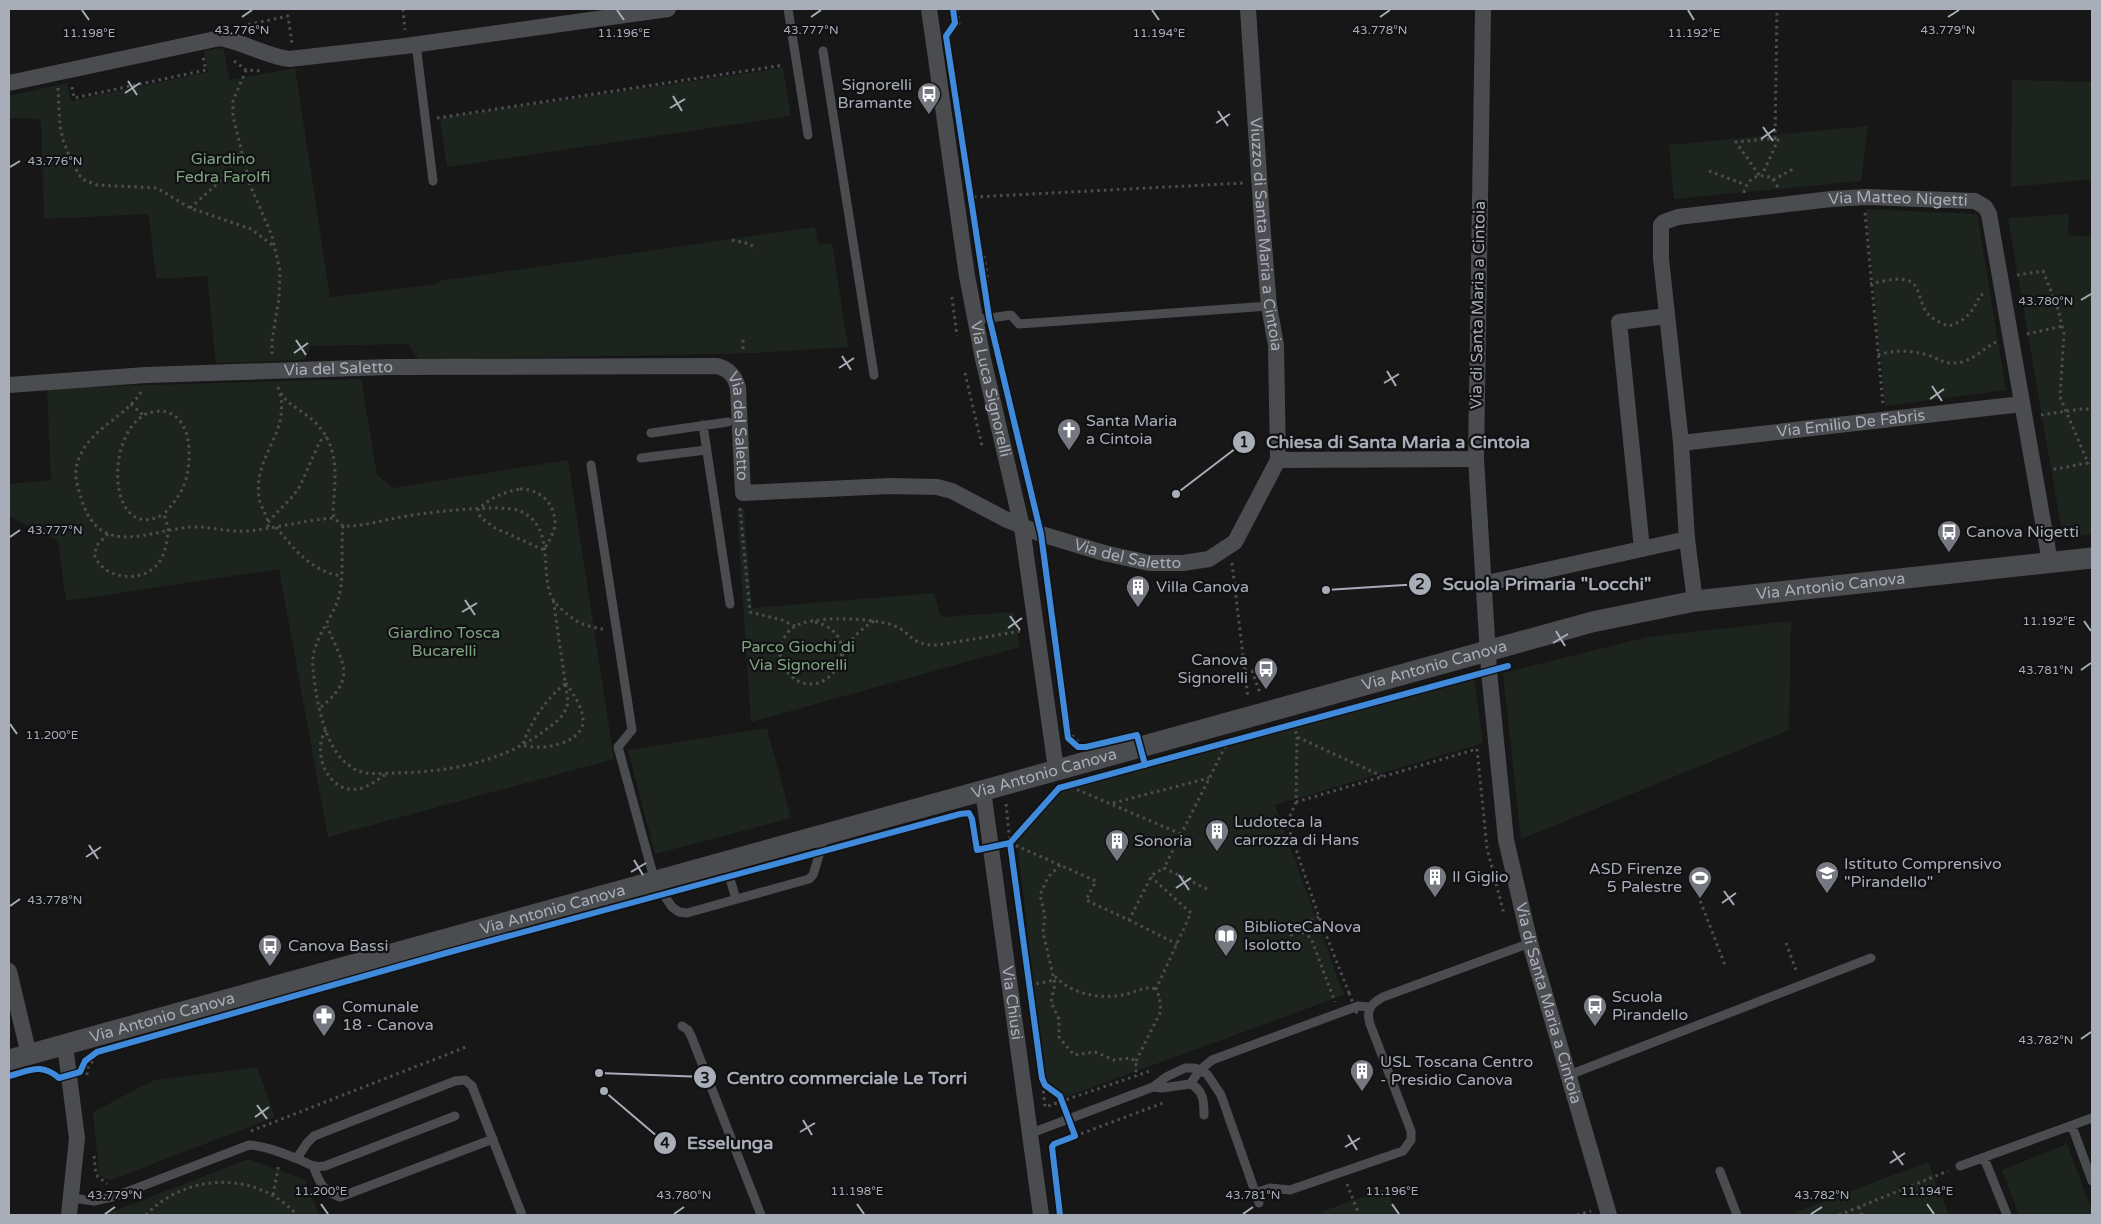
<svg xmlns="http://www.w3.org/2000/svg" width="2101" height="1224" font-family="'Varela Round',sans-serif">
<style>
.green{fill:#1d241e}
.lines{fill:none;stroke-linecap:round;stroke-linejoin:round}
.path{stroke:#4d4e52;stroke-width:3;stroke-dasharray:2.5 4;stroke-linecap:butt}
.service{stroke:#4b4c50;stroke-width:9}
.minor{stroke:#4b4c50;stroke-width:16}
.tertiary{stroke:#4b4c50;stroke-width:21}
.path-bridge{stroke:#4d4e52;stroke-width:3;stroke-dasharray:2.5 4;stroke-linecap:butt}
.cycleway-casing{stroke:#111113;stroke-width:9}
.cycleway{stroke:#408adc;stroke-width:6}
.ticks{fill:none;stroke:#a8adb8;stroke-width:2}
.labels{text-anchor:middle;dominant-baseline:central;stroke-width:4.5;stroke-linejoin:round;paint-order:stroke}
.poi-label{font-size:16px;fill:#a8adb8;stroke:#111113;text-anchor:start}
.park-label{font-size:16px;fill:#7fa381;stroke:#111113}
.street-label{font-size:16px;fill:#a8adb8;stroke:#111113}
.ticks-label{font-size:12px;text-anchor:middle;fill:#a8adb8;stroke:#111113;stroke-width:4.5;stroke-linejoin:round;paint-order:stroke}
.leader{fill:none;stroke:#a8adb8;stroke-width:2}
.callout-dot{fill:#a8adb8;stroke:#111113;stroke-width:2}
.mark-label{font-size:15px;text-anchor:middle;font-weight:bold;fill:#111}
.callout-label{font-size:18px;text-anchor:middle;font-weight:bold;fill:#a8adb8;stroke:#111113;stroke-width:4.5;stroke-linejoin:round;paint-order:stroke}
</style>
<rect width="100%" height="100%" fill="#171717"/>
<!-- green -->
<path class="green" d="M223 48 230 80 295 68 330 297 439 284V281L815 227 818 245 832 243 848 347 755 353 419 360 408 344 311 346 304 360 216 363 207 276 156 279 149 214 44 219 41 119 9 118V96L67 83 71 101 208 72 204 51Z
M783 68 791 116 447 167 440 118Z
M2012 80 2092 82V179L2011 187Z
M1868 126 1861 181 1674 199 1669 145Z
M1866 209 1977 214 2006 390 1885 406Z
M2069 214 2068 235 2092 237V534L2063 538 2008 218Z
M361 379 377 475 393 488 568 460 614 759 328 837 279 569 66 601 58 541 9 516V484L51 480 47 388Z
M744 509 752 608 934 593 941 617 1014 612 1020 647 751 722 737 510Z
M1791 621 1789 730 1521 839 1503 673 1647 637Z
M1474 679 1483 743 1275 805 1344 995 1063 1098 1045 1081 1017 841 1063 790Z
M767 728 791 818 655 854 628 750Z
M257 1067 275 1117 111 1180 104 1178 99 1174 93 1112 154 1080Z
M2067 1144 2092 1211V1215H2019L2002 1170Z
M249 1159 305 1180 319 1215H103Z
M1928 1162 1949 1215H1796L1795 1212Z
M1387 1188 1397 1215H1322L1321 1212Z"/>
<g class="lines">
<!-- path -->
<path class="path" d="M403 9 405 30
M242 26 288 16 292 43
M950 35 959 23 957 9
M234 61 246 70 262 71
M246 70 233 101V116L250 185 272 236 280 271 279 298 272 341V354
M72 87 74 98 206 70 203 57
M58 88 60 126 63 140 72 163 82 179 97 185 157 188 190 208 251 229 275 247
M437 118 784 65
M1775 139 1777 9
M1709 171 1746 185
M1759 175 1736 142 1779 138 1762 175
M1773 180 1795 168
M1744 193C1747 179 1757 172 1772 178L1779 189
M974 197 1244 183
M190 208 217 184 241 152
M1865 213 1883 404
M732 240 750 244 756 249
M984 256 988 282
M2017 275 2043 271 2058 309 2064 334 2060 397 2088 463 2050 470
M1870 284C1881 282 1894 277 1906 280 1922 283 1918 305 1929 315 1934 320 1942 324 1949 326 1966 321 1974 310 1980 295L1985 294
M952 297 957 336
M2027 334 2063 326
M743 340V353
M1878 355C1894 350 1908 350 1924 354 1940 358 1944 366 1962 362 1976 358 1984 348 1996 342
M965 373 982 446
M278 387C282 399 292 405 302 412 341 438 336 470 333 512L334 518 343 526C360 527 379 521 396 518 419 513 501 503 520 511 555 526 540 568 551 596 554 603 560 608 566 613 577 623 588 627 603 629
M141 392C124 419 89 428 78 461 73 474 78 488 82 501 101 559 148 530 192 527 211 526 229 533 248 531 277 528 306 520 334 518
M131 404 143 415
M2041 415 2081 409H2092
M1023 447 1040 516
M520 489C539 489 555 502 555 524 554 533 549 541 544 550L495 528 480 517 478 509C491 498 503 492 520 489Z
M740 508 750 612 782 620 795 626
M268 522 293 496 300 486 320 441 327 437
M343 526C340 551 346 581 336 605 328 624 310 645 313 668 315 695 324 745 345 762 349 765 353 769 358 771 369 775 383 773 395 773 449 772 505 762 548 728 558 721 566 714 568 702L553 598
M268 527C269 518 263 511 260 502 258 495 258 486 259 479 264 448 288 427 280 394
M276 527C294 549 311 571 341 576
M108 534 98 544 94 554C102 578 138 584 156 566 164 558 167 544 168 533 169 527 165 519 164 514 174 503 182 493 186 479 192 456 192 415 162 411 156 411 150 412 144 415 103 440 110 545 164 514
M1232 563 1248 698
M815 622C871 636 827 708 791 676 785 670 780 662 780 653 780 643 786 632 794 627 811 615 872 618 892 625 914 632 906 645 938 645L1021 631
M842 656C850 640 859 630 874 621
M1245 670 1252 671 1260 693
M566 683C573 694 584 709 583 722 581 745 539 751 522 745 533 719 544 701 566 683Z
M321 707C358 677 342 663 327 626
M1068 716C1070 728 1069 738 1082 743
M1294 725 1297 737 1382 776
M326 730C311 752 328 794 358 789 369 787 377 780 386 774
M1297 737 1296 802 1287 823 1319 917 1349 993
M1477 749 1487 848 1504 914
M1071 787 1181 834
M1296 802 1477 749
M1113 803 1209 778
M1006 804 1010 843 1096 881 1086 900 1129 920 1152 875 1164 868
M1060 865 1048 877 1040 895 1045 916 1043 932 1055 984 1051 1002 1059 1019V1037L1074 1055 1095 1052 1114 1060 1131 1058 1136 1062V1077
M1207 889 1164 868 1227 743
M1698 895 1725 965
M1319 917 1288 930 1291 935 1301 931 1311 938 1335 1002
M1129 920 1177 944
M1786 943 1797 973
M1055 976C1072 995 1102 1000 1127 994 1138 991 1145 986 1156 989
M1030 985 1055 980
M1136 1061 1161 1011 1159 996 1156 989 1191 913 1151 877
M87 1075 88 1067 95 1058
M1042 1078 1045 1107 1150 1071
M251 1131 466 1047
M1075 1136 1163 1103
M94 1156 96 1175 107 1184
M1347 1184 1359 1215
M273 1195 279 1164
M1859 1207 1862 1215
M146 1215C187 1172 257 1171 297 1215
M1577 1215 1591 1211
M1839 1215 1948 1171"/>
<!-- service -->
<path class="service" d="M788 9 808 135
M416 44 433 181
M823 51 874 375
M976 320 1011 315 1019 324 1269 306
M703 425 730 604
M651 433 728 422
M641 458 706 450
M591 465 632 730 618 747 655 882 672 907 679 912 687 913 809 879 813 875 825 836
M725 862 736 899
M682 1026 688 1030 692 1038 761 1215
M1569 1075 1871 958
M1190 1084C1204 1090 1204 1102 1204 1115
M1153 1087 1166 1077 1185 1068H1195L1207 1074 1221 1095 1259 1203
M2072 1126 2092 1181
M1029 1134 1153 1087 1162 1088 1190 1084 1200 1070 1212 1060 1358 1006 1370 1007
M297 1158 307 1143 314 1136 455 1081 465 1080 472 1086 522 1215
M1984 1158 2007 1215
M1960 1166 2092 1118
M314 1168C320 1184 323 1191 340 1197L493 1139
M1720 1171 1737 1215
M1255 1193 1270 1188 1290 1190 1403 1151 1411 1140V1131L1370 1024C1366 1010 1370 1004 1383 997L1530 943
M72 1198 94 1201 116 1196 249 1145C265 1146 280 1152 295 1158 308 1162 310 1168 325 1166L455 1116"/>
<!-- minor -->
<g class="minor">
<path id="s1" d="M929 9 967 276 983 359 1022 527 1056 769"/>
<path id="s2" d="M1248 9 1262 221 1269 306 1276 345 1278 460"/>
<path id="s3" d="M1483 9 1476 459 1489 671 1506 840 1530 943 1609 1215"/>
<path d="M9 83 220 38C244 42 265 56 289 59L405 46 668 9"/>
<path id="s4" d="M9 385 146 375 389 367 717 366C729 369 735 376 738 388L743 493 890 486 937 487 952 491 1005 519 1041 534 1104 553 1149 563H1183L1209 559 1235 542 1278 460"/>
<path id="s5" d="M1681 443 2022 404"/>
<path d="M1278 460 1476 459"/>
<path d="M1642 549 1619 322 1667 316"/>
<path d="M1483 584 1687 539"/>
<path id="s6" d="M1695 601 1687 539 1681 443 1661 259V225L1664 222 1678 217 1831 199 1866 197 1975 201 1985 207 1989 214 2050 562"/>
<path id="s7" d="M983 790 1041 1215"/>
<path d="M9 971 29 1055"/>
<path d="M65 1045 77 1138 69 1215"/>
</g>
<!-- tertiary -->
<path class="tertiary" id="s8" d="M9 1060 1592 622 1695 601 2092 558"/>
<!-- path-bridge -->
<path class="path-bridge" d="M1349 993 1358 1016"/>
<!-- cycleway casing -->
<g class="cycleway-casing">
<path id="cycleway" d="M953 9 955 23 946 36 989 317 1041 534 1068 738 1078 747H1086L1137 735 1145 765
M9 1076C29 1071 41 1062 59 1078L80 1072 85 1061 97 1052 446 953 960 814 969 813 972 819 977 850 1010 843
M1060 1215 1052 1147 1054 1144 1075 1136 1060 1096 1045 1085 1042 1078 1010 843 1059 788 1508 666"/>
</g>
<!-- cycleway -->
<use href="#cycleway" class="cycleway"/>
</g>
<!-- ticks -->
<path class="ticks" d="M82 10 89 20M617 10 624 20M1152 10 1159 20M1688 10 1694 20M242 17 252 10M811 17 821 10M1380 17 1390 10M1948 17 1959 10M128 81 137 95M125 93 140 83M673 96 682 111M670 108 685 99M1218 111 1228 126M1216 123 1230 114M1763 127 1773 141M1761 139 1775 129M10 167 20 161M2081 300 2091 294M296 340 306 355M294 353 308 343M842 356 851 370M839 368 854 358M1387 371 1396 386M1384 383 1399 374M1932 386 1942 401M1930 399 1944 389M10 537 20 530M465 600 475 615M462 612 477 603M1010 616 1020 630M2084 621 2091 631M1008 628 1022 618M1556 631 1565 646M1553 643 1568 634M2081 670 2091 663M10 724 17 734M89 845 98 859M86 857 101 847M634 860 643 875M631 872 646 863M1179 875 1189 890M1176 888 1191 878M1724 891 1734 905M1722 903 1736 893M10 906 20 899M2081 1039 2091 1032M257 1105 267 1119M255 1117 269 1107M803 1120 812 1135M800 1132 815 1123M1348 1135 1357 1150M1345 1147 1360 1138M1893 1151 1903 1165M1890 1163 1905 1153M321 1204 328 1214M857 1204 864 1214M1392 1204 1399 1214M1927 1204 1934 1214M105 1214 115 1207M674 1214 684 1207M1243 1214 1253 1207M1811 1214 1822 1207"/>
<!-- icons -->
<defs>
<g id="bus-pin" transform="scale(1.25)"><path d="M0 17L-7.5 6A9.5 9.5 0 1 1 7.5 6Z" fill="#757880" stroke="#111113"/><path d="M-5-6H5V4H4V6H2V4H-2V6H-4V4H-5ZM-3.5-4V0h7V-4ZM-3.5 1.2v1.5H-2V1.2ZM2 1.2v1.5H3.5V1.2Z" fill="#fff"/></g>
<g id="church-pin" transform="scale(1.25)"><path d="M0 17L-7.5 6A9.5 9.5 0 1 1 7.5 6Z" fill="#757880" stroke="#111113"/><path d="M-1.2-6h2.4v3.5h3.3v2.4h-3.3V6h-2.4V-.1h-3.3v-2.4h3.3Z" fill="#fff"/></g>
<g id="building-pin" transform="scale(1.25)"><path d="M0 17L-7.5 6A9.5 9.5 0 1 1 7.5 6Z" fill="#757880" stroke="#111113"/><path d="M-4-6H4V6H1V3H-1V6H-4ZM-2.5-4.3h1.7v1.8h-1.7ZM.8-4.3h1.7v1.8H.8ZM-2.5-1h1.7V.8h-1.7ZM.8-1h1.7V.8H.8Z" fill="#fff"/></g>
<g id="school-pin" transform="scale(1.25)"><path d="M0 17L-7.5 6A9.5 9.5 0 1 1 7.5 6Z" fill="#757880" stroke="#111113"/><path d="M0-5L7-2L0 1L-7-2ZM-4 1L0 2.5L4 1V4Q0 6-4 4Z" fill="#fff"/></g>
<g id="stadium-pin" transform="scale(1.25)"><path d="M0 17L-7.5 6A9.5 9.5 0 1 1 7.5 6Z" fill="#757880" stroke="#111113"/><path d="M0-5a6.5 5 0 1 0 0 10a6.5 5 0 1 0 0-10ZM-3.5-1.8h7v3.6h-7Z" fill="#fff"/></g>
<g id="library-pin" transform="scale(1.25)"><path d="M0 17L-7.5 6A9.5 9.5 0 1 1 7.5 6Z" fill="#757880" stroke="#111113"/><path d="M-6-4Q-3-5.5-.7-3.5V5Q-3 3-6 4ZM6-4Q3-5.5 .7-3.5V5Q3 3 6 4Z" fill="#fff"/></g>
<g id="pharmacy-pin" transform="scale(1.25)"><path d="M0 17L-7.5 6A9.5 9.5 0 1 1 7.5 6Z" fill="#757880" stroke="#111113"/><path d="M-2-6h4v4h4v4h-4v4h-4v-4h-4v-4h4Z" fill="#fff"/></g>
</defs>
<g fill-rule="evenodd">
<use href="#bus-pin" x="929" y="94"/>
<use href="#church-pin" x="1069" y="430"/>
<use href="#bus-pin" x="1949" y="532"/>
<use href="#building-pin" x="1138" y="587"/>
<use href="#bus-pin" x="1266" y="669"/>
<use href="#building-pin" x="1217" y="831"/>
<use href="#building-pin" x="1117" y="841"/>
<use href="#school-pin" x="1827" y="873"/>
<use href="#building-pin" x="1435" y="877"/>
<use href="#stadium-pin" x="1700" y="878"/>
<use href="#library-pin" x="1226" y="936"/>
<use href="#bus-pin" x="270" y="946"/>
<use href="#bus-pin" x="1595" y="1006"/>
<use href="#pharmacy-pin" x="324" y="1016"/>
<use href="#building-pin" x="1362" y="1071"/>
</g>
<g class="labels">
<!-- poi labels -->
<g class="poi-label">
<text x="912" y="85" text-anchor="end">Signorelli<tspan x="912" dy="18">Bramante</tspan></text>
<text x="1086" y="421">Santa Maria<tspan x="1086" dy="18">a Cintoia</tspan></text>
<text x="1966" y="532">Canova Nigetti</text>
<text x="1156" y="587">Villa Canova</text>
<text x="1248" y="660" text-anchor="end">Canova<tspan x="1248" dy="18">Signorelli</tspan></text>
<text x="1234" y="822">Ludoteca la<tspan x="1234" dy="18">carrozza di Hans</tspan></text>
<text x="1134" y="841">Sonoria</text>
<text x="1844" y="864">Istituto Comprensivo<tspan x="1844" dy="18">"Pirandello"</tspan></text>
<text x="1682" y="869" text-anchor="end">ASD Firenze<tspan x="1682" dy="18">5 Palestre</tspan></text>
<text x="1452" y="877">Il Giglio</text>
<text x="1244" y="927">BiblioteCaNova<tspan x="1244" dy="18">Isolotto</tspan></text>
<text x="288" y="946">Canova Bassi</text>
<text x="1612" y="997">Scuola<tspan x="1612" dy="18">Pirandello</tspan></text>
<text x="342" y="1007">Comunale<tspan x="342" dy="18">18 - Canova</tspan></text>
<text x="1380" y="1062">USL Toscana Centro<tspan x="1380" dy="18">- Presidio Canova</tspan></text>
</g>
<!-- park labels -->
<g class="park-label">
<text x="223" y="159">Giardino<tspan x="223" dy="18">Fedra Farolfi</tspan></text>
<text x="444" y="633">Giardino Tosca<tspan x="444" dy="18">Bucarelli</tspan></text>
<text x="798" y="647">Parco Giochi di<tspan x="798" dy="18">Via Signorelli</tspan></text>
</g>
<!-- street labels -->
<g class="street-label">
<text stroke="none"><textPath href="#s6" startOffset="618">Via Matteo Nigetti</textPath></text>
<text stroke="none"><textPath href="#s2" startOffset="226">Viuzzo di Santa Maria a Cintoia</textPath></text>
<text transform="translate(1478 305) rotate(-89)">Via di Santa Maria a Cintoia</text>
<text stroke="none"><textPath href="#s4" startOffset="330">Via del Saletto</textPath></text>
<text stroke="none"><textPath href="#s1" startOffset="385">Via Luca Signorelli</textPath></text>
<text stroke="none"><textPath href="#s5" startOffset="171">Via Emilio De Fabris</textPath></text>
<text stroke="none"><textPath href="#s4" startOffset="779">Via del Saletto</textPath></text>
<text stroke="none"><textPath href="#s4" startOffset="1244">Via del Saletto</textPath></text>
<text stroke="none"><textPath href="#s8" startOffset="1884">Via Antonio Canova</textPath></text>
<text stroke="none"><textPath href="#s8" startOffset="1479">Via Antonio Canova</textPath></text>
<text stroke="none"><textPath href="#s8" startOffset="1074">Via Antonio Canova</textPath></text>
<text stroke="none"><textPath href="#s8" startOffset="564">Via Antonio Canova</textPath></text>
<text stroke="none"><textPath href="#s7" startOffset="215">Via Chiusi</textPath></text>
<text stroke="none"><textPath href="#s3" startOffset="1001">Via di Santa Maria a Cintoia</textPath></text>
<text stroke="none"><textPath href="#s8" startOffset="159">Via Antonio Canova</textPath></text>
</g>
</g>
<g class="ticks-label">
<text x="242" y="34">43.776°N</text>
<text x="811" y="34">43.777°N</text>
<text x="1380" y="34">43.778°N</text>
<text x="1948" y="34">43.779°N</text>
<text x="89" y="37">11.198°E</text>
<text x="624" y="37">11.196°E</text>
<text x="1159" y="37">11.194°E</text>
<text x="1694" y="37">11.192°E</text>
<text x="55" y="165">43.776°N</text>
<text x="2046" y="305">43.780°N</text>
<text x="55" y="534">43.777°N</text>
<text x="2049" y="625">11.192°E</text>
<text x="2046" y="674">43.781°N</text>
<text x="52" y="739">11.200°E</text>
<text x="55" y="904">43.778°N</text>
<text x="2046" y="1044">43.782°N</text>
<text x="321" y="1195">11.200°E</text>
<text x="857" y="1195">11.198°E</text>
<text x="1392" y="1195">11.196°E</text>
<text x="1927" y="1195">11.194°E</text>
<text x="115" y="1199">43.779°N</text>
<text x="684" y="1199">43.780°N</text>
<text x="1253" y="1199">43.781°N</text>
<text x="1822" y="1199">43.782°N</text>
</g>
<!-- callouts -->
<path class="leader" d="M1176 494L1244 442M1326 590L1420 584M599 1073L705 1077M604 1091L665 1143"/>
<g class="callout-dot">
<circle cx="1176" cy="494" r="5"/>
<circle cx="1326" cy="590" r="5"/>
<circle cx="599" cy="1073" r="5"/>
<circle cx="604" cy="1091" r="5"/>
<circle cx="1244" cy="442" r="12"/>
<circle cx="1420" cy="584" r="12"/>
<circle cx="705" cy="1077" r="12"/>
<circle cx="665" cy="1143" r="12"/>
</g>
<g class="mark-label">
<text x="1244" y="447">1</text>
<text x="1420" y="589">2</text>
<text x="705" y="1083">3</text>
<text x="665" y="1148">4</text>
</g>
<g class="callout-label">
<text x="1398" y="448">Chiesa di Santa Maria a Cintoia</text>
<text x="1547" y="590">Scuola Primaria "Locchi"</text>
<text x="847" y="1084">Centro commerciale Le Torri</text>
<text x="730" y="1149">Esselunga</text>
</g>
<!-- border -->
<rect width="2101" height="1224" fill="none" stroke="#a8adb8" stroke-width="20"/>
</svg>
